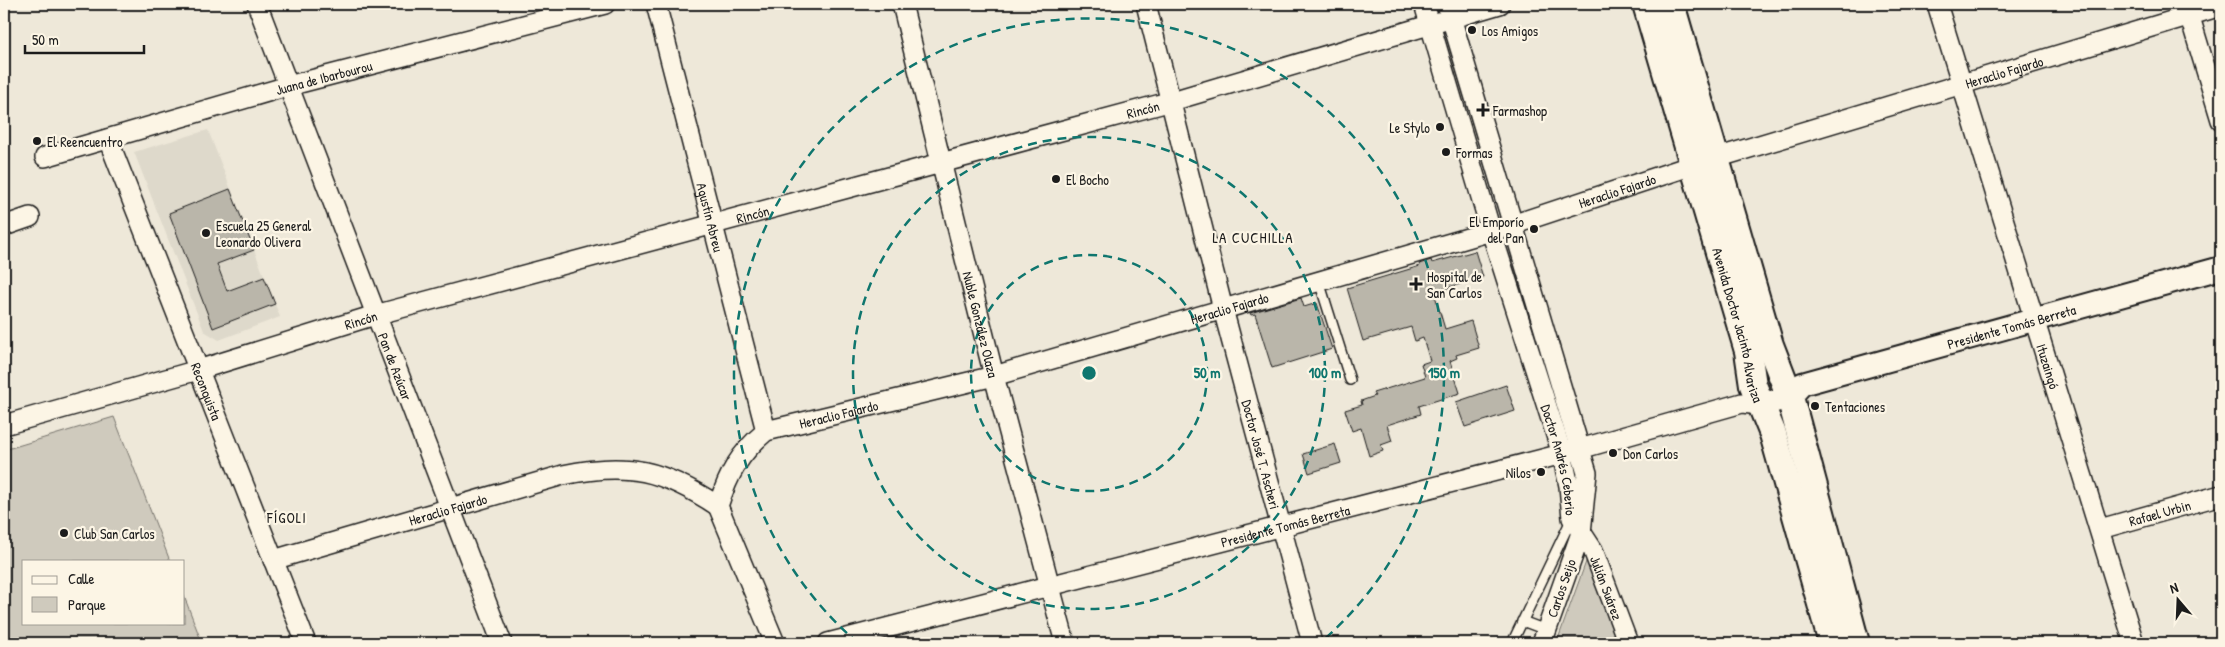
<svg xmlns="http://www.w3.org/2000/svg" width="2225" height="647" font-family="'Patrick Hand',sans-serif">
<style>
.built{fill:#ded9cb}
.green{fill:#cfcabd;stroke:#76736c}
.building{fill:#bab6aa;stroke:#1c1c1c}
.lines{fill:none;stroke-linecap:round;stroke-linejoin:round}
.service-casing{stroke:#1c1c1c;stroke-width:12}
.minor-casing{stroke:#1c1c1c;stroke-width:22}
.tertiary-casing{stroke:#1c1c1c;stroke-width:26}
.secondary-casing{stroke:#1c1c1c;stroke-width:30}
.service{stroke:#fcf5e5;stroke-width:9}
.minor{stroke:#fcf5e5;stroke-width:19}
.tertiary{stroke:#fcf5e5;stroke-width:22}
.secondary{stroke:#fcf5e5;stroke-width:26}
.ring{fill:none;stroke:#0f766e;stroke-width:2.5;stroke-dasharray:9 6}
.poi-dot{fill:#1c1c1c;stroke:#fcf5e5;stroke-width:2}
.labels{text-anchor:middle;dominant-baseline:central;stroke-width:4.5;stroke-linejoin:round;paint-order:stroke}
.poi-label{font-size:14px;fill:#1c1c1c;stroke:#fcf5e5;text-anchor:start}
.street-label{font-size:14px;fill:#1c1c1c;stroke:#fcf5e5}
.neighbourhood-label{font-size:15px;letter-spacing:1px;fill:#1c1c1c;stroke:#fcf5e5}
.centre{fill:#0f766e;stroke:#fcf5e5;stroke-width:2.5}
.ring-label{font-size:15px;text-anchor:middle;font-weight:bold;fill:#0f766e;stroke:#fcf5e5;stroke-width:4.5;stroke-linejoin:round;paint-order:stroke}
</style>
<rect width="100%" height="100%" fill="#eee8d9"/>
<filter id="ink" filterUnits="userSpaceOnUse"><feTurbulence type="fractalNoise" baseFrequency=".02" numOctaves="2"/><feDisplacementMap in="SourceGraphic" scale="10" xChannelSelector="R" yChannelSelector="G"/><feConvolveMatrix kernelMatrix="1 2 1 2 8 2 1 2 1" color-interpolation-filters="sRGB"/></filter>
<g filter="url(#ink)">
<!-- built -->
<path class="built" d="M208 130 280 317 219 340 204 331 134 152Z"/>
<!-- green -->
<path class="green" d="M114 417 170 561H24V623H184V596L202 643H4V450Z
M1587 559 1622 638 1558 639Z"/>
<!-- building -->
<path class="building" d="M230 189 254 250 217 264 227 291 264 277 275 304 213 328 169 213Z
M1475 251 1483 277 1434 292 1445 329 1471 321 1479 348 1456 355 1457 358 1450 361 1460 393 1419 406 1421 414 1387 425 1392 441 1381 445 1383 451 1369 456 1361 428 1352 431 1345 410 1362 405 1361 401 1375 396 1373 393 1425 377 1421 364 1430 361 1423 338 1415 341 1411 327 1363 341 1347 288 1420 266 1419 264 1431 260 1432 263Z
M1301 298 1304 307 1317 303 1332 349 1272 368 1255 314 1251 315 1250 313Z
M1506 385 1515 411 1465 427 1456 402Z
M1335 444 1341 463 1309 473 1303 454Z"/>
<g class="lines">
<!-- service casing -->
<g class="service-casing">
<path id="service" d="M1319 281 1350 380
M1522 621 1546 630
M1512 643 1572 518"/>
</g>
<!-- minor casing -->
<g class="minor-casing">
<g id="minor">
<path id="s1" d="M257 4 502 643"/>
<path id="s2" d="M656 4 766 431"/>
<path id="s3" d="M902 4 994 376 1065 643"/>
<path id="s4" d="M1146 4 1223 309 1312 643"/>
<path id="s5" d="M1424 4 1491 231 1562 454 1569 486 1572 518 1593 550 1628 643"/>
<path d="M1447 4 1587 473 1581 533 1542 643"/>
<path id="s6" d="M1937 4 2134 643"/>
<path d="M2186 4 2221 120"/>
<path id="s7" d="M108 139 306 643"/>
<path id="s8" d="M45 157 288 86 605 4"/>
<path d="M4 226 30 217"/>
<path id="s9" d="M4 425 198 370 375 315 1172 101 1500 4"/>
<path id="s10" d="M718 506C729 473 739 454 766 431L994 376 1512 225 1693 165 2221 6"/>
<path d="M718 506 775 643"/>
<path id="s11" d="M2100 529 2221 495"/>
<path id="s12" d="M273 560 563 475C628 461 663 470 718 506"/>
<path id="s13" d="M828 643 1562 454 1742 403 1760 405"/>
</g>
</g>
<!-- tertiary casing -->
<g class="tertiary-casing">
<g id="tertiary">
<path id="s14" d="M1760 405 1790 397 1802 384 2221 268"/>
</g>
</g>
<!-- secondary casing -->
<g class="secondary-casing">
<g id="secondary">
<path id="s15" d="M1646 4 1748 351 1753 385 1773 434 1832 643"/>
<path d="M1671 4 1770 345 1790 397 1856 643"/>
</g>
</g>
<!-- service -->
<use href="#service" class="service"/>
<!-- minor -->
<use href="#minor" class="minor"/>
<!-- tertiary -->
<use href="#tertiary" class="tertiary"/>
<!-- secondary -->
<use href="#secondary" class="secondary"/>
</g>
</g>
<!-- distance rings -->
<g class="ring">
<circle cx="1089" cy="373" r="118"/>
<circle cx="1089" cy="373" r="236"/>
<path d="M858 643A355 355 0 1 1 1320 643"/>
</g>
<!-- markers -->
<g class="poi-dot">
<circle cx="1472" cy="30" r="5"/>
<path d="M1480.5 102.5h5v5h5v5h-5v5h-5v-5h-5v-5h5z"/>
<circle cx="1440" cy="127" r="5"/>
<circle cx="37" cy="141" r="5"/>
<circle cx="1446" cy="152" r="5"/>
<circle cx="1056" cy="179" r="5"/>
<circle cx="1534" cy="229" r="5"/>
<circle cx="206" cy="233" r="5"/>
<path d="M1413.5 276.5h5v5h5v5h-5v5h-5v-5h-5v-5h5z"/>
<circle cx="1815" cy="406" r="5"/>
<circle cx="1613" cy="453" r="5"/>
<circle cx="1541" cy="472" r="5"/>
<circle cx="64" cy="533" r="5"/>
</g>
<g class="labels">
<!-- poi labels -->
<g class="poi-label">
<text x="1482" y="30">Los Amigos</text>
<text x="1493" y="110">Farmashop</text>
<text x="1430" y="127" text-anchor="end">Le Stylo</text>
<text x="47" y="141">El Reencuentro</text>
<text x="1456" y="152">Formas</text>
<text x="1066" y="179">El Bocho</text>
<text x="1524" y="221" text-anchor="end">El Emporío<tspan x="1524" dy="16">del Pan</tspan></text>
<text x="216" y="225">Escuela 25 General<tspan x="216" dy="16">Leonardo Olivera</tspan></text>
<text x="1427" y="276">Hospital de<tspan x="1427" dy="16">San Carlos</tspan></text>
<text x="1825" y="406">Tentaciones</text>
<text x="1623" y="453">Don Carlos</text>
<text x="1531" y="472" text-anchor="end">Nilos</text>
<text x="74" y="533">Club San Carlos</text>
</g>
<!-- street labels -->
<g class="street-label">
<text stroke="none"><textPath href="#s10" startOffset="1380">Heraclio Fajardo</textPath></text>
<text stroke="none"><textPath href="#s8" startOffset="290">Juana de Ibarbourou</textPath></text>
<text stroke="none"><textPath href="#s9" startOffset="1182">Rincón</textPath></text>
<text stroke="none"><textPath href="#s10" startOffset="975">Heraclio Fajardo</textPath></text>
<text stroke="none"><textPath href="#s9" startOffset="778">Rincón</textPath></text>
<text stroke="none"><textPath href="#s2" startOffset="220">Agustín Abreu</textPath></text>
<text stroke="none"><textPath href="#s10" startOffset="570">Heraclio Fajardo</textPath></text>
<text stroke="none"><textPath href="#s9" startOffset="372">Rincón</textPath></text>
<text stroke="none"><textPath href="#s3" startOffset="330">Nuble González Olaza</textPath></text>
<text stroke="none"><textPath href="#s15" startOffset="334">Avenida Doctor Jacinto Alvariza</textPath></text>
<text stroke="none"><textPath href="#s14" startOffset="266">Presidente Tomás Berreta</textPath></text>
<text stroke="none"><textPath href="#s1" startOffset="388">Pan de Azúcar</textPath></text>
<text stroke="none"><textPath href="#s6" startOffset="379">Ituzaingó</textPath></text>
<text stroke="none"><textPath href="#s7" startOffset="271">Reconquista</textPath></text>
<text stroke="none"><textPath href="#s10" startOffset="165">Heraclio Fajardo</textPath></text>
<text stroke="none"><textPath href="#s4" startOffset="465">Doctor José T. Ascheri</textPath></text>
<text stroke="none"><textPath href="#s5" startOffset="476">Doctor Andrés Ceberio</textPath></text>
<text stroke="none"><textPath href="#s12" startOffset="182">Heraclio Fajardo</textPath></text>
<text stroke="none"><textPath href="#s11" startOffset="62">Rafael Urbin</textPath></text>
<text stroke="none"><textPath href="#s13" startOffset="472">Presidente Tomás Berreta</textPath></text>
<text stroke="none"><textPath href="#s5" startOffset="614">Julián Suárez</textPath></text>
<text transform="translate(1561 588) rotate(-71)">Carlos Seijo</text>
</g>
<!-- neighbourhood labels -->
<g class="neighbourhood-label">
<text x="1253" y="237">LA CUCHILLA</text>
<text x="287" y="517">FÍGOLI</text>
</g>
</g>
<circle cx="1089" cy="373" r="8" class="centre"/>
<g class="ring-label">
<text x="1207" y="378">50 m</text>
<text x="1325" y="378">100 m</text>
<text x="1444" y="378">150 m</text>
</g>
<!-- margin -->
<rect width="2225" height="647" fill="none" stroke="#fcf5e5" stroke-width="20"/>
<rect x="10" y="10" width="2205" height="627" fill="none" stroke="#1c1c1c" stroke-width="2" filter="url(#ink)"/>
<!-- legend -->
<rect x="22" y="560" width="162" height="65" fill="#fcf5e5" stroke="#a29e95"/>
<rect x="32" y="576" width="25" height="8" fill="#fcf5e5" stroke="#a29e95"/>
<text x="68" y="584" font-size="15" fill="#1c1c1c">Calle</text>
<rect x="32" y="597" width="25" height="15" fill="#cfcabd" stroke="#a29e95"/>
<text x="68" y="610" font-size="15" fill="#1c1c1c">Parque</text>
<!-- north arrow -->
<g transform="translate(2178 600) rotate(341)" stroke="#fcf5e5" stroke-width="4" paint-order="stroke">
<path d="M0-4L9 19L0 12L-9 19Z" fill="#1c1c1c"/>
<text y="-8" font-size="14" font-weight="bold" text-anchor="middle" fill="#1c1c1c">N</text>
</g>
<!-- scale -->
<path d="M25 45v8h119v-8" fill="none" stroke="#1c1c1c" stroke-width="2.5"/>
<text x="32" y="45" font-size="15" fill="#1c1c1c" stroke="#fcf5e5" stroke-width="4" paint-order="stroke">50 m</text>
</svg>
